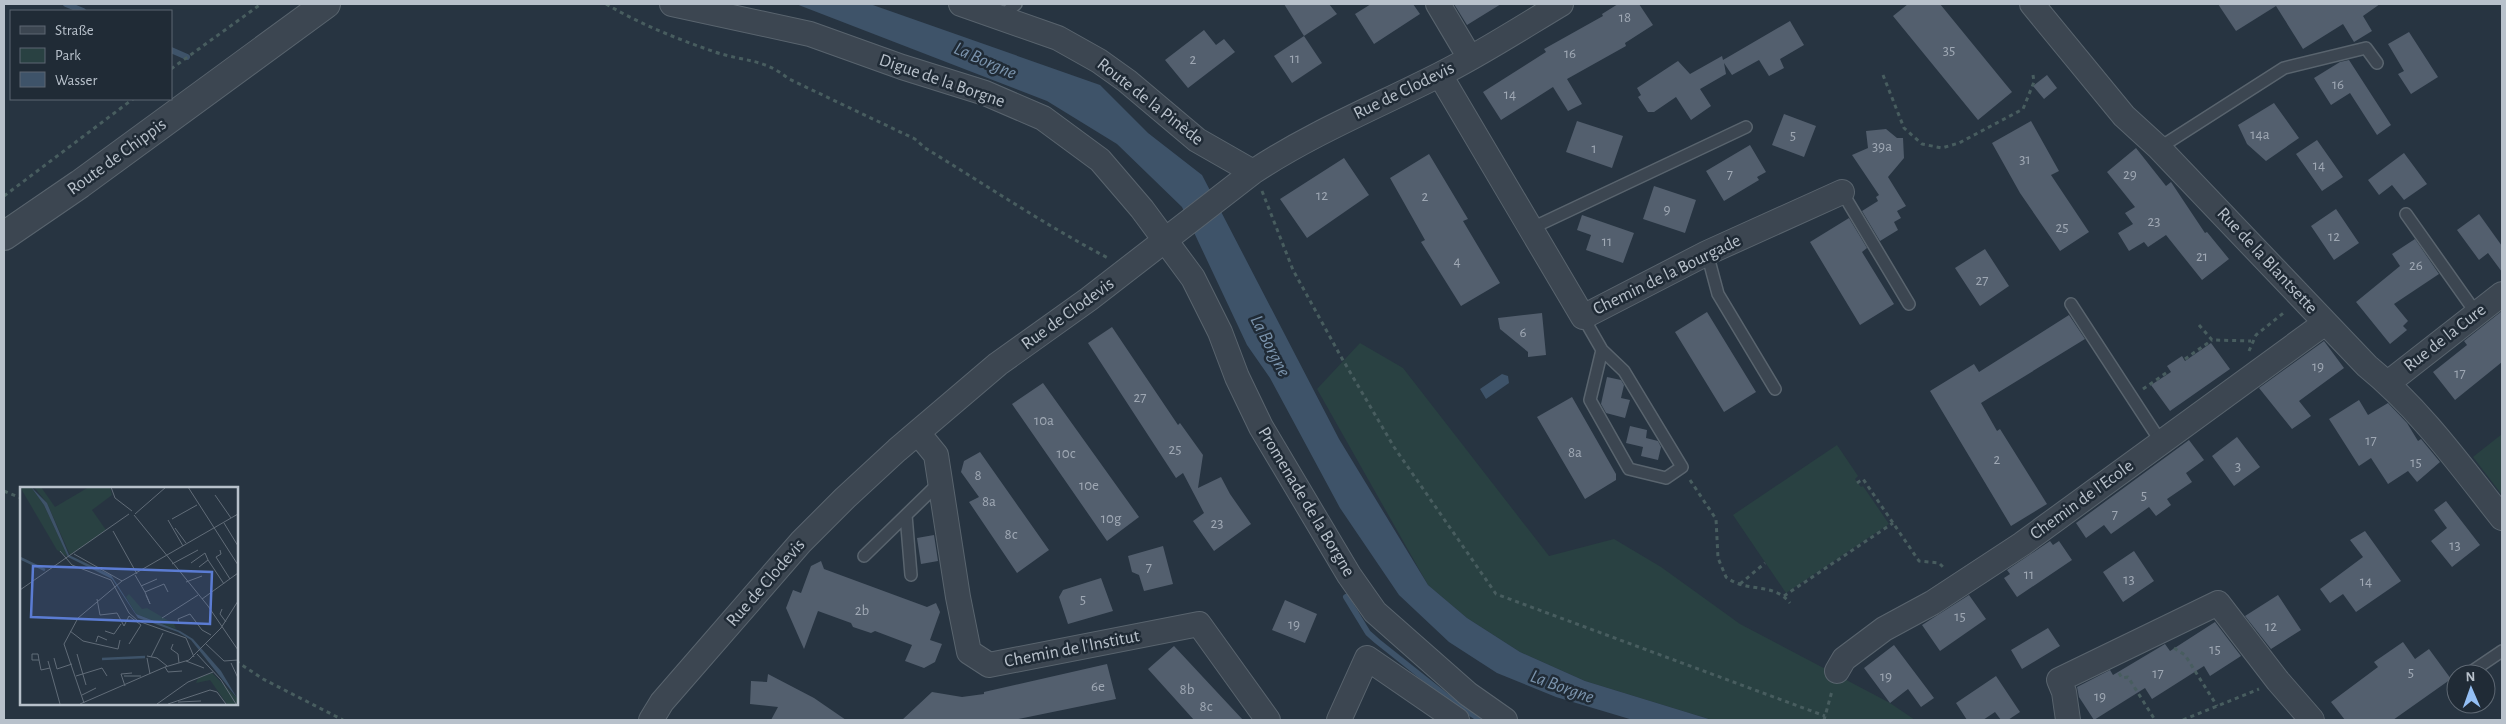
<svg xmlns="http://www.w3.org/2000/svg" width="2506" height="724" font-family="'Alegreya Sans',sans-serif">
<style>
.green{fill:#294142}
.water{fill:#3e5369}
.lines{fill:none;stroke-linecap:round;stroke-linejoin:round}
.stream{stroke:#3e5369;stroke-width:6}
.building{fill:#535f6e}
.service-casing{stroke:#59646e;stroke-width:14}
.minor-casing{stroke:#59646e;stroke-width:26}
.tertiary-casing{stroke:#59646e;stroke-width:30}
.path{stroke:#485d5f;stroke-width:3;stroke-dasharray:4 4;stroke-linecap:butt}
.service{stroke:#3c4651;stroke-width:11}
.minor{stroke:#3c4651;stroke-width:24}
.tertiary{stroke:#3c4651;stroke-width:28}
.labels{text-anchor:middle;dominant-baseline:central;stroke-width:5;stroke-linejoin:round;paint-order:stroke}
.number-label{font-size:15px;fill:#9fa8b4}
.street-label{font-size:18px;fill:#b8c1cb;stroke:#202b36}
.water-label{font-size:19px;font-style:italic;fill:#7a93ac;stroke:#202b36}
.inset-river{fill:none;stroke:#3e5369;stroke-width:2.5}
.inset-road{fill:none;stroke:#616c78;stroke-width:1}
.view{fill:#5b7cd3;fill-opacity:0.15;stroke:#5b7cd3;stroke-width:2.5}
.inset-edge{fill:none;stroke:#b8c1cb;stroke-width:2.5}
</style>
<rect width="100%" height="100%" fill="#273441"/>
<!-- green -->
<path class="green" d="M1360 343 1403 368 1549 556 1614 539 1661 567 1740 624 1890 703 1915 720H1712L1585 681 1520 652 1467 618 1428 585 1317 389Z
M2502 434V495L2473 457Z
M1837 445 1858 476 1855 479 1861 487 1863 486 1889 524 1786 593 1733 515Z"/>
<!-- water -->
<path class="water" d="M796 4H870L1100 85 1148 133 1202 175 1339 439 1428 585 1467 618 1520 652 1585 681 1712 720H1633L1556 697 1497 673 1449 642 1399 595 1340 508 1270 378 1247 345 1182 207 1117 144 1047 101Z
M1502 374 1508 376 1509 383 1486 399 1480 389Z"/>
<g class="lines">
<!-- stream -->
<path class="stream" d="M66 4 83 11
M171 50 187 57
M1346 597 1368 633 1377 641 1455 703 1481 720"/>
</g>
<!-- building -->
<path class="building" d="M1284 4H1329L1337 14 1304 36 1322 63 1292 83 1274 56 1304 36Z
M1371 4H1413L1420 14 1374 44 1355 14Z
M1454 4H1501L1467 25Z
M1618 4H1639L1653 25 1625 43 1626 46 1567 79 1582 104 1568 111 1553 87 1501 120 1483 92 1546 52 1544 49 1603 16 1602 14Z
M1908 4H1940L2012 92 1978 120 1893 16Z
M2218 4H2380L2363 16 2372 31 2354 42 2343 24 2303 49 2276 6 2236 31Z
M1790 21 1804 45 1780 59 1784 68 1769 76 1759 60 1732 75 1724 63 1726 74 1700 89 1711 106 1691 120 1676 97 1654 112H1648L1638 97 1641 95 1637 88 1678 61 1690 74 1722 56 1723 60Z
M1204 30 1216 45 1224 39 1235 52 1188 88 1165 60Z
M2409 32 2438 77 2411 94 2398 74 2404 71 2388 44Z
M2349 60 2391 125 2377 135 2350 93 2331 105 2314 78 2340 62Z
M2047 75 2057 88 2044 99 2033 86Z
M2274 103 2299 138 2266 161 2247 144 2238 125Z
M1784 114 1816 126 1804 157 1772 145Z
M1577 121 1623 136 1612 168 1566 152Z
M2031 121 2059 171 2051 175 2089 232 2060 251 2020 193 1992 143Z
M1886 129 1897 138H1903L1904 158 1888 177 1906 206 1897 211 1901 218 1894 222 1898 230 1880 241 1862 211 1878 201 1876 197 1879 195 1852 155 1868 148 1866 131Z
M2317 140 2343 177 2322 191 2296 154Z
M1750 145 1766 172 1757 177 1759 180 1724 201 1706 171Z
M2136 148 2166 186 2171 182 2205 233 2207 232 2229 259 2202 280 2166 235 2148 247 2144 242 2129 251 2118 233 2133 224 2125 213 2135 207 2107 172Z
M2404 153 2427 184 2404 200 2392 185 2379 195 2368 180Z
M1429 154 1468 219 1463 221 1500 283 1461 306 1421 242 1425 240 1390 178Z
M1344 158 1369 195 1307 238 1280 199Z
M1654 186 1696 200 1685 233 1643 219Z
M2336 209 2359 243 2334 260 2311 226Z
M2479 214 2502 246V272L2488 253 2479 260 2457 230Z
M1582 215 1634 233 1623 263 1586 250 1591 235 1577 230Z
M1849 218 1867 248 1862 252 1894 304 1860 325 1810 242Z
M2415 239 2439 274 2394 304 2408 321 2403 326 2407 330 2390 344 2356 302 2400 266 2392 254Z
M1985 249 2009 286 1980 306 1955 268Z
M2502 311V362L2455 400 2433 372 2467 345 2464 341Z
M1707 312 1756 392 1724 412 1675 332Z
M1542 313 1546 355 1528 357V352L1500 329 1498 318Z
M2069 315 2085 339 1981 403 1997 431 2000 429 2047 504 2011 526 1930 391 1974 364 1979 372Z
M1112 327 1178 425 1180 423 1203 455 1198 488 1221 477 1230 494 1251 524 1214 551 1193 521 1204 513 1183 473 1176 478 1088 343Z
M2324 341 2344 368 2299 401 2311 416 2292 429 2259 388Z
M2211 343 2230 369 2170 411 2151 385 2171 372 2167 366 2182 356 2185 361Z
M1607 377 1621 380 1624 385 1621 398 1630 400 1625 418 1606 413 1601 404Z
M1043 383 1139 517 1107 541 1012 404Z
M1572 397 1616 474V480L1585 499 1537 417Z
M2359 400 2368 415 2388 403 2407 423 2418 441 2421 439 2440 462 2417 482 2408 471 2388 484 2371 458 2359 466 2329 419Z
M1630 426 1647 430 1646 438 1658 441 1661 447 1658 460 1641 456 1643 447 1626 443Z
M2237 437 2260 467 2234 486 2212 456Z
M2189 440 2204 460 2186 473 2192 482 2167 499 2171 505 2156 516 2149 507 2111 534 2104 525 2086 538 2076 523Z
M980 452 1049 550 1017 573 969 502 979 497 961 472 964 461Z
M2446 501 2480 545 2452 567 2431 541 2447 528 2434 510Z
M2365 531 2401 581 2356 612 2343 594 2330 603 2320 589 2363 557 2350 540Z
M934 535 938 561 921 564 917 538Z
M2050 541 2053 545 2059 541 2072 560 2017 597 2004 578 2010 574 2007 570Z
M1163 546 1173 584 1144 591 1139 575 1132 572 1128 556Z
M2134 551 2154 581 2123 602 2103 572Z
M821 561 824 569 927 607 936 603 940 612 930 640 942 644 935 662 924 668 905 661 912 645 875 631 871 633 853 627 851 623 818 611 804 649 786 608 793 590 801 593 811 566Z
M1101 578 1113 611 1068 624 1059 597 1063 590Z
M1969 595 1986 619 1940 651 1922 625Z
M2278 595 2301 630 2271 649 2245 616Z
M1285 600 1317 614 1305 643 1272 630Z
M2215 622 2241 656 2210 676 2204 666 2152 699 2145 688 2094 720 2079 697 2077 687 2110 670 2113 675 2165 644 2170 651Z
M2048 628 2060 646 2022 669 2011 650Z
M2403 642 2415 659 2429 649 2451 679 2393 720H2345L2331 702 2378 667 2374 662Z
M1894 645 1934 698 1921 707 1908 689 1890 703 1864 668Z
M1174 646 1243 720H1194L1148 669Z
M1107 664 1116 699 1014 720H902L932 692 962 697 984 694V692Z
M768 674 814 698 846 720H771L778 707 750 704 751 681 767 682Z
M1996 676 2020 712 2008 720H2001L1995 712 1983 720H1967L1956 703Z"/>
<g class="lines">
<!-- service casing -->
<g class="service-casing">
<path id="service" d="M1001 17 1016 4
M2159 148 2284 68 2366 48 2377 63
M1842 192 1909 304
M2406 214 2476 313
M1532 228 1746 127
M1707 253 1718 294 1775 389
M2071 304 2161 442
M1583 317 1602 350 1590 400 1629 469 1666 478 1682 467 1624 371 1602 350
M906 515 911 575
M864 556 940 482
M2468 674 2502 651"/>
</g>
<!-- minor casing -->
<g class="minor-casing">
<path id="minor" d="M672 4 810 34 902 67 985 93 1043 118 1100 160 1142 209 1193 278 1220 332 1237 377 1261 427 1349 575 1375 612 1468 694 1505 720
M961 4 1058 38 1099 61 1127 81 1197 140 1253 172
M1438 4 1470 58
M2032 4 2124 116 2159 148 2367 366C2420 409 2460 465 2502 518
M1440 75 1583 317 1707 253 1842 192
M2388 383 2502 294
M918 433 936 455 958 597 969 652 989 665 1199 624 1268 720
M1837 671 1844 659 1884 629 1932 603 2022 544 2325 323
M651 720 662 702 801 542 845 498 897 450 998 364 1089 299 1253 172C1312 133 1376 107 1439 75 1481 54 1521 28 1561 4
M1339 720 1367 658 1457 720
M2068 720 2064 692 2059 680 2218 603 2278 681 2312 720"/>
</g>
<!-- tertiary casing -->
<g class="tertiary-casing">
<path id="tertiary" d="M4 236 80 184 326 4"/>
</g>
<!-- path -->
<path class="path" d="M606 4C640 24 677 39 715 52 745 62 763 58 789 79L915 139 925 148C986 185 1045 225 1108 258
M171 69 261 4
M1883 75 1904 128 1922 144 1942 148 1959 143 2023 109 2034 82 2033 75
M1262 191 1293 270 1340 355 1394 447 1496 594 1825 716
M4 196 133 99
M2199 325 2212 340 2251 341
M2249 351 2256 335 2286 311
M2185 359 2212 340
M2143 389 2169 371
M1690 480 1716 519 1718 558 1726 577C1746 593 1774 582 1790 603
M1857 483 1863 479 1919 561 1939 563 1945 569
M4 491 21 498
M1740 584 1765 563
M1784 596 1893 523
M2174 648 2185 655 2217 706
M236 661 263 679 343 720
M2119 673 2122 678 2128 677 2155 720
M1824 720 1832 691
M2183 720 2259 689"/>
<!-- service -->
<use href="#service" class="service"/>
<!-- minor -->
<use href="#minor" class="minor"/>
<!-- tertiary -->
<use href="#tertiary" class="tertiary"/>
</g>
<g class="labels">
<!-- number labels -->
<g class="number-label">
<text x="1625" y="17">18</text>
<text x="1949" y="50">35</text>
<text x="1570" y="53">16</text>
<text x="1295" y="58">11</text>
<text x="1193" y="59">2</text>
<text x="2338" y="84">16</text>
<text x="1510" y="94">14</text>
<text x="2260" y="134">14a</text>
<text x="1793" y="135">5</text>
<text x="1882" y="146">39a</text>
<text x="1594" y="148">1</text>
<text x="2025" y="159">31</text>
<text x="2319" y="165">14</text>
<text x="1730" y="174">7</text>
<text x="2130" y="174">29</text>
<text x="1322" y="195">12</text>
<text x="1425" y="196">2</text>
<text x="1667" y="209">9</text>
<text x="2154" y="221">23</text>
<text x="2062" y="227">25</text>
<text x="2334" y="236">12</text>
<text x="1607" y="241">11</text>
<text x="2202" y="256">21</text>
<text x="1457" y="261">4</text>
<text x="2416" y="265">26</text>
<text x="1982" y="280">27</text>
<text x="1523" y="332">6</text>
<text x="2318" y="366">19</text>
<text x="2460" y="373">17</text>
<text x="1140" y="397">27</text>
<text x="1044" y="420">10a</text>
<text x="2371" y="440">17</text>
<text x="1175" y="449">25</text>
<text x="1575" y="452">8a</text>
<text x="1066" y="453">10c</text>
<text x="1997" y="459">2</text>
<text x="2416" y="462">15</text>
<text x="2238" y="466">3</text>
<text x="978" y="475">8</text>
<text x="1089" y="485">10e</text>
<text x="2144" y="495">5</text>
<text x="989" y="501">8a</text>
<text x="2115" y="514">7</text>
<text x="1111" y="518">10g</text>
<text x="1217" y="523">23</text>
<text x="1011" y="534">8c</text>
<text x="2455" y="545">13</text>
<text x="1149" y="567">7</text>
<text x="2029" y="574">11</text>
<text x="2129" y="579">13</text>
<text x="2366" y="581">14</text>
<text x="1083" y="599">5</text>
<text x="862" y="610">2b</text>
<text x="1960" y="616">15</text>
<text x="1294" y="624">19</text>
<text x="2271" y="626">12</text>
<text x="2215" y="649">15</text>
<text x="2411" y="672">5</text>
<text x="2158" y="673">17</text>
<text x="1886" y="676">19</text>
<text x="1098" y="686">6e</text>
<text x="1187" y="689">8b</text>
<text x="2100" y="696">19</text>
<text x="1206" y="706">8c</text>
</g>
<!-- street labels -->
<g class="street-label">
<text transform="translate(942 81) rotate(19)">Digue de la Borgne</text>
<text transform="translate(1404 91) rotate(-26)">Rue de Clodevis</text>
<text transform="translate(1150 102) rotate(38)">Route de la Pinède</text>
<text transform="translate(117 157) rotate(-36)">Route de Chippis</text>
<text transform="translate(2267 261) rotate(47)">Rue de la Blantsette</text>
<text transform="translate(1667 275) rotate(-26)">Chemin de la Bourgade</text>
<text transform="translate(1068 314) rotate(-36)">Rue de Clodevis</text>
<text transform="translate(2445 338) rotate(-38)">Rue de la Cure</text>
<text transform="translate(2082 500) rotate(-36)">Chemin de l'Ecole</text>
<text transform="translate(1306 502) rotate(59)">Promenade de la Borgne</text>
<text transform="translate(766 583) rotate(-49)">Rue de Clodevis</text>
<text transform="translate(1072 649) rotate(-11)">Chemin de l'Institut</text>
</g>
<!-- water labels -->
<g class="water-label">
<text transform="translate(985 61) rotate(24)">La Borgne</text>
<text transform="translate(1270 346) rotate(63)">La Borgne</text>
<text transform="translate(1562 687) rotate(20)">La Borgne</text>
</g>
</g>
<!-- overview -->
<g transform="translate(20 487)">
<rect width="218" height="218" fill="#273441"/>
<path d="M0 0H11L24 18 48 70 37 63ZM14 0H21L35 20 69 0H90L92 8 72 23 86 43 50 68 27 16ZM109 107 122 122 127 121 154 137 156 142 116 127 106 110ZM192 186 217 211V217H207L190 193 176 196 178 191Z" fill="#294142"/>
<path d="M11 0 27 16 49 68 91 88 116 127 160 144 173 152 201 184 217 211 171 153 158 145 118 131 92 92 48 70 24 18Z" fill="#3e5369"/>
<path class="inset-river" d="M0 71 25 83M82 172 125 170"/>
<path class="inset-road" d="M91 0 95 11 112 24M168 0 218 78M195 8 211 31M115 27 146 0M114 28 188 119 218 163M152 32 177 18M148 33 163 59M204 36 218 59M155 41 166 56M93 44 117 87M200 63 201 67 196 70 210 92M40 64 52 78 91 93 109 126 118 134 166 151 174 170M54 67 102 94M188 73 204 97M171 76 185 66 188 73 179 80M152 77 178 63M115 88 125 105 144 97 148 105M166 95 182 89M121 99 137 92M0 103 109 27M125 105 130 117 126 108M77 112 80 128 97 126 104 139M182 112 218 86M202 122 200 127 206 135M142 131 178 108M159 136 158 132 170 127 182 143 191 148M104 139 109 129 121 138 109 157M50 144 63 154 98 162 100 153M85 144 94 147 101 137M76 155 78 149 87 153M185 156 204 174 218 173M153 157 151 162 158 167 159 176M57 167 66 198M177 167 201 193 216 217M127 169 137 171 147 179M131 170 143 146M34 171 37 182 52 177M127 171 130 187M19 173 18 167H12V173H19L21 183 30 181M28 174 40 217M166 174 184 181M211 176 218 191M145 180 148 185 162 184M56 189 82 181 87 189M104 189H121M105 199 101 187 112 186M62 208 76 201M158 215 181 214M64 216 44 157 58 131 102 94 218 27M60 217 145 180 169 173 201 141 218 114M137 217 168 195 193 185M148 217 190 203 197 205 206 217"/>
<path class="view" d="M13 79 192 85 190 137 11 130Z"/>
<rect width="218" height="218" class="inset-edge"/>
</g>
<!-- border -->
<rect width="2506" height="724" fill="none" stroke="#b8c1cb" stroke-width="10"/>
<!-- legend -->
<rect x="10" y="10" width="162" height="90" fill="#202b36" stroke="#5d6772"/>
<rect x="20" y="26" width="25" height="8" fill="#3c4651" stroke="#5d6772"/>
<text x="55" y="35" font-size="15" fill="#b8c1cb">Straße</text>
<rect x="20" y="48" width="25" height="15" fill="#294142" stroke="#5d6772"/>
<text x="55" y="60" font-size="15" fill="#b8c1cb">Park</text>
<rect x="20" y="72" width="25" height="15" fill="#3e5369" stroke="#5d6772"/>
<text x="55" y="85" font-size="15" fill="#b8c1cb">Wasser</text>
<!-- north arrow -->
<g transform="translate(2471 689) rotate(358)"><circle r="24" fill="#202b36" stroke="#5d6772"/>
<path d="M0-4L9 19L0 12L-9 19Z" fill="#94bff4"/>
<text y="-8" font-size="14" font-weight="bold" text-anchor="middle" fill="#b8c1cb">N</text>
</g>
</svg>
